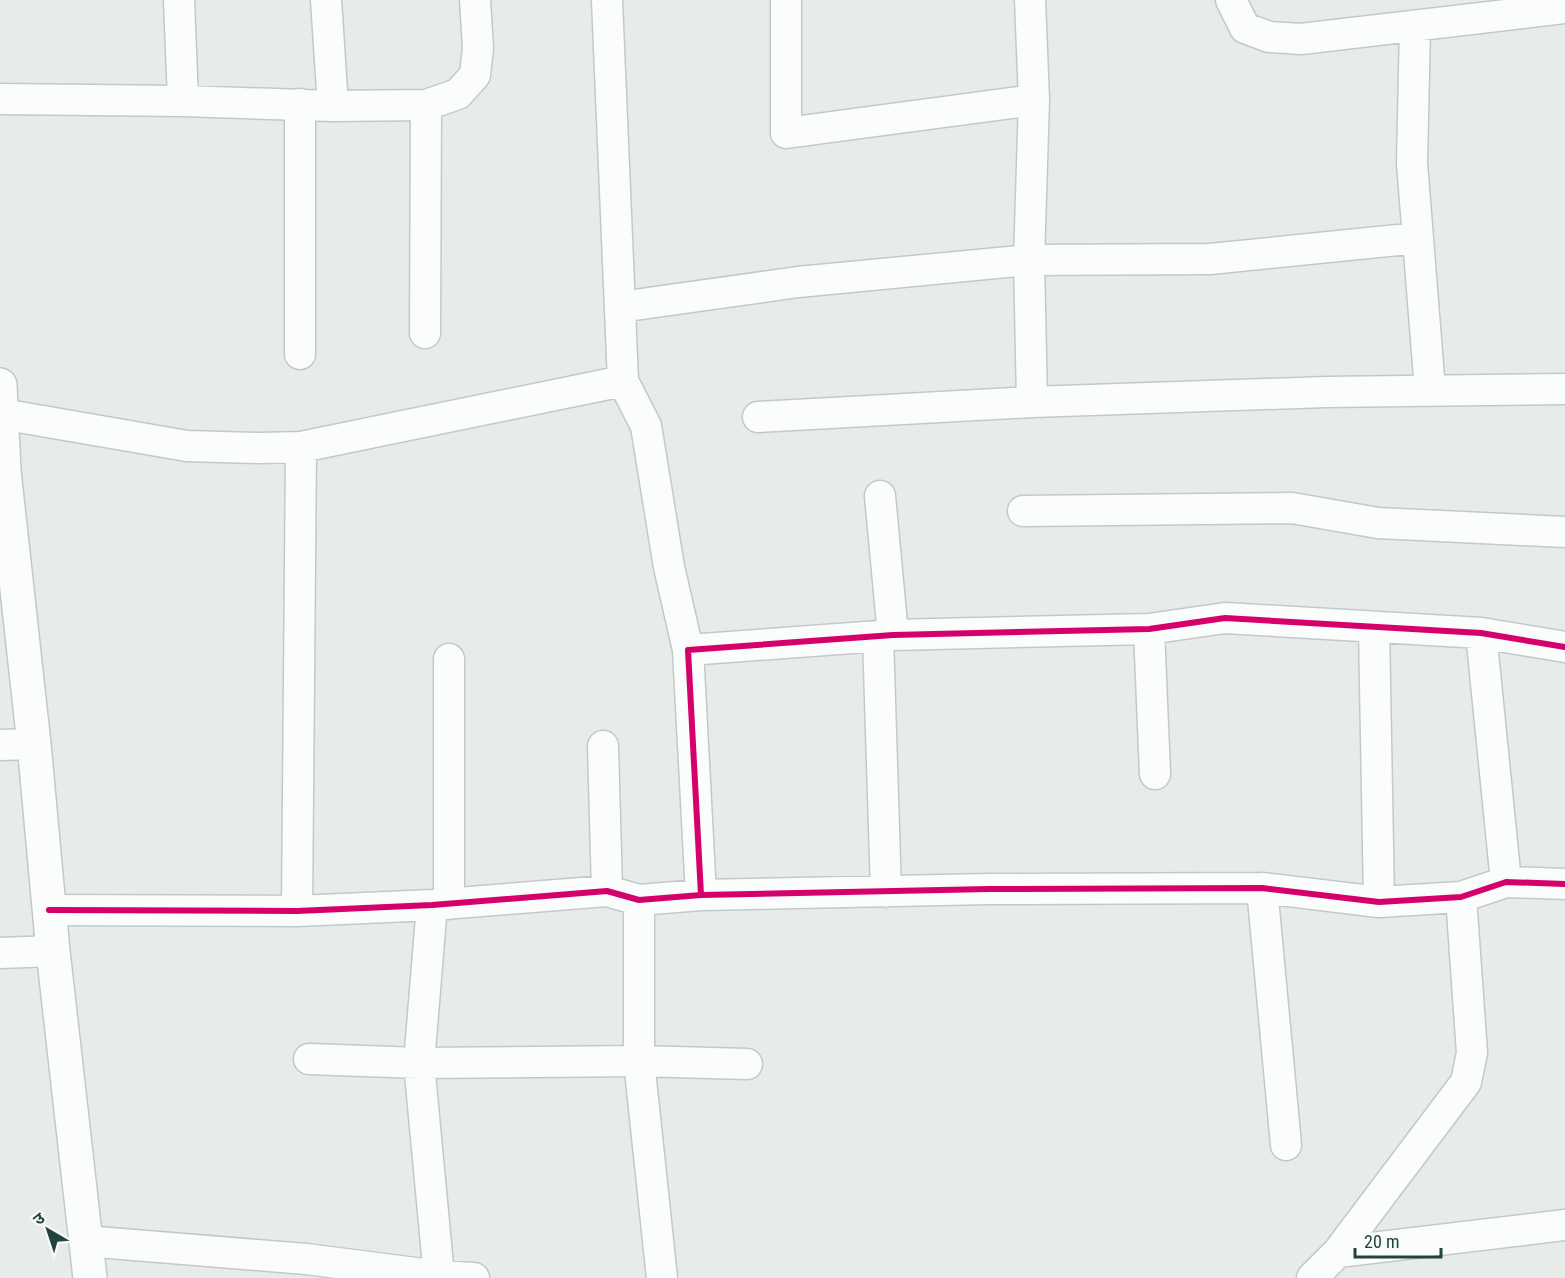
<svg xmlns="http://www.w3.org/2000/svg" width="1565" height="1278" font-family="'Roboto Condensed','Noto Sans Devanagari',sans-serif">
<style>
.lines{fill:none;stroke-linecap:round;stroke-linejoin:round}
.minor-casing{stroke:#c4c9c8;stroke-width:33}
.tertiary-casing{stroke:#c4c9c8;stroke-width:36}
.minor{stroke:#fbfcfc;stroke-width:30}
.tertiary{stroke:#fbfcfc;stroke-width:33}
.cycleway-casing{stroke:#f6fbf9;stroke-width:10}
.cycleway{stroke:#d6006c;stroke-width:6}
</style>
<rect width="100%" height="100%" fill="#e7eceb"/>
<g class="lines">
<!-- minor casing -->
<g class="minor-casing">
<path id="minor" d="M179 0 183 101
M326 0 333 106
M786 0V133L1034 100
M1030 0 1034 100 1029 260 1032 402
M1231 0 1245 28 1269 37 1301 39 1565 8
M1415 26 1412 163 1430 390
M0 99 183 101 333 106 426 105 458 94 475 75 478 48 475 0
M300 104V354
M620 307 798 282 1029 260 1210 259 1418 238
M425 333 426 105
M623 381 646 426 669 567 688 650
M2 414 187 446 259 448 301 447 623 381 607 0
M758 417 1032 402 1326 392 1565 389
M880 496 893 635
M1023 511 1292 508 1378 523 1565 532
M1374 627 1379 902
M1149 629 1155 774
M1481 633 1506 882
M878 636 886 892
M0 745 34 744
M603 746 607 891
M1262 888 1286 1145
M701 895 688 650 893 635 1149 629 1225 618 1481 633 1565 647
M639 900V1061L662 1278
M449 904V659
M432 905 419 1063 439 1276
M49 910 297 911 432 905 607 891 639 900 701 895 989 889 1262 888 1379 902 1461 897 1506 882 1565 884
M297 911 301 447
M0 953 53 951
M309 1059 419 1063 639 1061 747 1064
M85 1241 306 1259 439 1276 474 1278
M1338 1252 1565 1225
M1312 1278 1338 1252 1466 1082 1472 1053 1461 897"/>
</g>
<!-- tertiary casing -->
<g class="tertiary-casing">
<path id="tertiary" d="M0 385 4 471 34 744 53 951 90 1278"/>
</g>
<!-- minor -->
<use href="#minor" class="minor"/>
<!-- tertiary -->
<use href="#tertiary" class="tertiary"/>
<!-- cycleway casing -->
<g class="cycleway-casing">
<path id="cycleway" d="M701 895 688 650 893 635 1149 629 1225 618 1481 633 1565 647
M49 910 297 911 432 905 607 891 639 900 701 895 989 889 1262 888 1379 902 1461 897 1506 882 1565 884"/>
</g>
<!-- cycleway -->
<use href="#cycleway" class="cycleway"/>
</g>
<!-- north arrow -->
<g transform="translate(48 1230) rotate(321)" stroke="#f6fbf9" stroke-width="4.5" paint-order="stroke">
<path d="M0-4.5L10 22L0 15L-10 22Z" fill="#224341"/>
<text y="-9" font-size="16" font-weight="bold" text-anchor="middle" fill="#224341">उ</text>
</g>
<!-- scale -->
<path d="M1355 1248v9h86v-9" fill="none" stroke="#224341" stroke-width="3"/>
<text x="1364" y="1248" font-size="18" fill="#224341" stroke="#f6fbf9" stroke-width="4.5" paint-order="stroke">20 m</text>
</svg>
